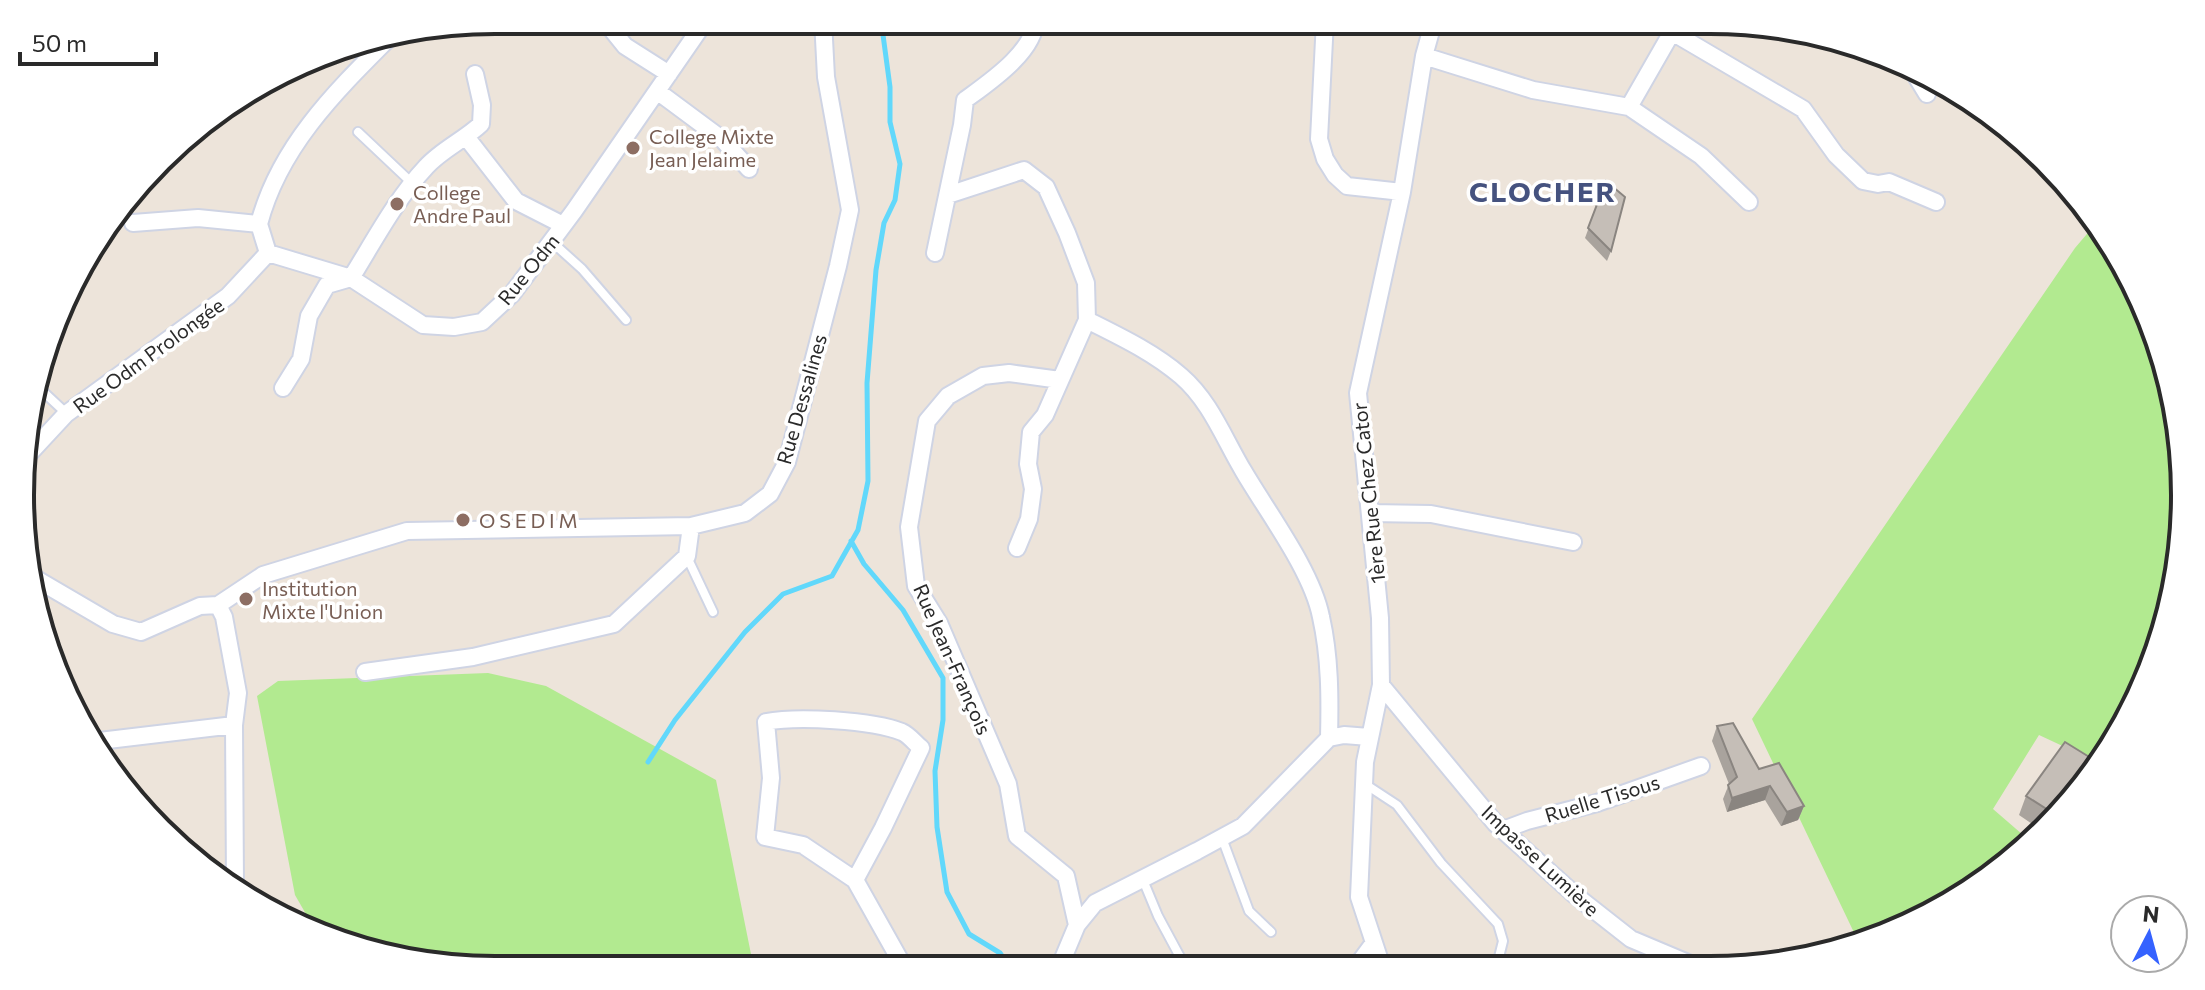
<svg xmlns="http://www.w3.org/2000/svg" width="2205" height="990" font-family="Commissioner,sans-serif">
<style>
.green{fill:#b2ea90}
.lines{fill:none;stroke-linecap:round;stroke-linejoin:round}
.stream{stroke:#61d8fb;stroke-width:5}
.lane-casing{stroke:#cfd4e4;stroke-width:12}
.street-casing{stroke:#cfd4e4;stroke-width:20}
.lane{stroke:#fff;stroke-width:8}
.street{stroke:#fff;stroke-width:16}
.wall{fill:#a9a39d}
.shaded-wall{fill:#8a8580}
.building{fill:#c5beb7;stroke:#8a8580;stroke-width:2}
.education-dot{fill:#8d6e63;stroke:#fff;stroke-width:3}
.labels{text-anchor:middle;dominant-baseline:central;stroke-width:7;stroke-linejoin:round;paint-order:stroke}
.education-label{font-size:20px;fill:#785e54;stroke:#fff;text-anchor:start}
.street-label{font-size:20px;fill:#2a2a2a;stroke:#fff}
.district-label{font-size:28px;font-weight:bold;letter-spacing:2px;fill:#45527f;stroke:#fff}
.rim{fill:none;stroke:#2a2a2a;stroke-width:4}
</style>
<rect width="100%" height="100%" fill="#ede4da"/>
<!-- green -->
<path class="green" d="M2092 228 2149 313 2185 495 2149 676 2099 763 2039 735 1993 809 2030 841 2000 872 1892 934 1859 943 1752 719 2075 248Z
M488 673 546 686 716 780 754 969 495 970 318 935 295 895 257 696 278 681Z"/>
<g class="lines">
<!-- stream -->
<path class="stream" d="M851 541 864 564 903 610 943 678V720L935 771 937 827 947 892 969 934 1000 953 1010 968
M648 762 675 720 745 632 783 594 832 576 858 530 868 481 867 383 876 270 884 223 895 200 900 164 890 122V87L881 20"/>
<!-- lane casing -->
<g class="lane-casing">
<path id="lane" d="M358 132 412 183
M552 242 582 269 626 320
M36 385 66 413
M687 557 713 612
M1365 784 1397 805 1441 863 1498 924 1503 941 1499 957 1491 967
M1222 838 1249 911 1271 932
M1143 880 1158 916 1186 968"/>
</g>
<!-- street casing -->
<g class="street-casing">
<path id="street" d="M604 20 625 46 669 74
M1325 20 1319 139 1325 159 1335 175 1347 186 1402 192
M1672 32 1803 109 1836 155 1863 181 1878 184 1889 182 1936 202
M1424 56 1533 90 1629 107 1701 156 1749 202
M1913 71 1927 94
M657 91 723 140 749 169
M1629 107 1672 32 1682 20
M467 138 516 201 563 225
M948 195 1024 170 1046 187 1067 233 1086 283 1087 320 1045 415 1031 432 1028 464 1033 489 1029 519 1017 548
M133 223 198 218 259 224
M259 224 268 253 351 278C374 241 396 199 426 167 441 150 464 140 481 124L482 105 475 74
M259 224C279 147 335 92 390 37
M935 253 962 125 965 100C988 83 1036 51 1035 20
M1087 320C1119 336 1153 352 1181 376 1211 402 1224 439 1244 472 1268 513 1312 571 1321 617 1330 657 1330 698 1329 738
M1060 380 1009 373 983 376 948 396 927 421 909 527 916 586 939 623 1008 784 1017 836 1066 876 1077 925
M283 388 301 359 309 316 327 285 351 278 423 325 454 327 482 322 512 294 574 211 706 20
M27 456 66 414 228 296 268 253
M1370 513 1431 514 1573 542
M31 576 113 624 141 632 200 606 218 605 224 617 238 693 234 725 91 742
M218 605 263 575 407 531 691 526 745 513 770 494 787 462 838 266 850 210 826 77 823 20
M365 672 473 657 614 624 687 556 691 526
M1381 685 1495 823 1575 895 1631 939 1695 966
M234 725 235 885
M1503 830 1527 821 1597 803 1701 766
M855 880 883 828 921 748C915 743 909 735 902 732 872 720 797 716 766 722L771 778 765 837 803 845 855 880 905 969
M1356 967 1373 944
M1382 967 1359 897 1365 762 1381 685 1380 618 1358 393 1402 192 1424 56 1434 20
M1059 968 1077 925 1095 903 1197 851 1243 826 1329 738 1344 735 1369 737"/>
</g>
<!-- lane -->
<use href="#lane" class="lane"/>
<!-- street -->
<use href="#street" class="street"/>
</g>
<!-- wall -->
<path class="wall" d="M1606 181 1611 251 1607 261 1585 238Z
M1717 726 1759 769 1804 806 1798 820 1781 826 1765 800 1727 812 1723 799 1729 784 1712 741Z
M2087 784 2041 830 2019 815 2026 796Z"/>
<!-- shaded-wall -->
<path class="shaded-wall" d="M1770 786 1765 800 1727 812 1732 798Z
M1804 806 1798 820 1781 826 1787 812Z"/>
<!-- building -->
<path class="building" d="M1606 181 1625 197 1611 251 1588 228Z
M1733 723 1759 769 1779 763 1804 806 1787 812 1770 786 1732 798 1728 785 1737 777 1717 726Z
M2065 742 2099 763 2087 784 2056 815 2026 796Z"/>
<!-- markers -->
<g class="education-dot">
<circle cx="633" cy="148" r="8"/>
<circle cx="397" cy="204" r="8"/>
<circle cx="463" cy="520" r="8"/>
<circle cx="246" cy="599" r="8"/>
</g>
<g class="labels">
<!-- education labels -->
<g class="education-label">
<text x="649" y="136">College Mixte<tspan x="649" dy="23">Jean Jelaime</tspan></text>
<text x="413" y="192">College<tspan x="413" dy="23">Andre Paul</tspan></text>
<text x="479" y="520">O S E D I M</text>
<text x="262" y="588">Institution<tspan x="262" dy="23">Mixte l'Union</tspan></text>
</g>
<!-- street labels -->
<g class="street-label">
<text transform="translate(528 269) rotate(-51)">Rue Odm</text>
<text transform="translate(148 355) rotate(-36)">Rue Odm Prolongée</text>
<text transform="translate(801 399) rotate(-74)">Rue Dessalines</text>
<text transform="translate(1368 493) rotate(-96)">1ère Rue Chez Cator</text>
<text transform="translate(953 659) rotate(66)">Rue Jean-François</text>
<text transform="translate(1602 798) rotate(-17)">Ruelle Tisous</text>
<text transform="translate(1541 860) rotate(43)">Impasse Lumière</text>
</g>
<!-- district labels -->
<g class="district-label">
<text x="1543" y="191">CLOCHER</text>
</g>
</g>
<!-- crop -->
<path d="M0 0H2205V990H0ZM495 34H1710A461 461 0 0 1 2171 495V495A461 461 0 0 1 1710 956H495A461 461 0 0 1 34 495V495A461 461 0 0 1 495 34Z" fill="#fff" fill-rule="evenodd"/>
<path class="rim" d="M495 34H1710A461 461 0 0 1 2171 495V495A461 461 0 0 1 1710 956H495A461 461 0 0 1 34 495V495A461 461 0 0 1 495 34Z"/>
<!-- north arrow -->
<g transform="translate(2149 934) rotate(6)"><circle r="38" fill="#ffffff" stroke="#aaaaaa" stroke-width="2"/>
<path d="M0-6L14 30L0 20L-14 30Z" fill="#3562ff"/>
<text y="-12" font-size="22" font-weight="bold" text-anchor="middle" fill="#2a2a2a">N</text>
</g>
<!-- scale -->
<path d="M20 52v12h136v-12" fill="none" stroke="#2a2a2a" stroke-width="4"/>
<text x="32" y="52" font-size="24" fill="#2a2a2a" stroke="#ffffff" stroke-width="6" paint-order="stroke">50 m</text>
</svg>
